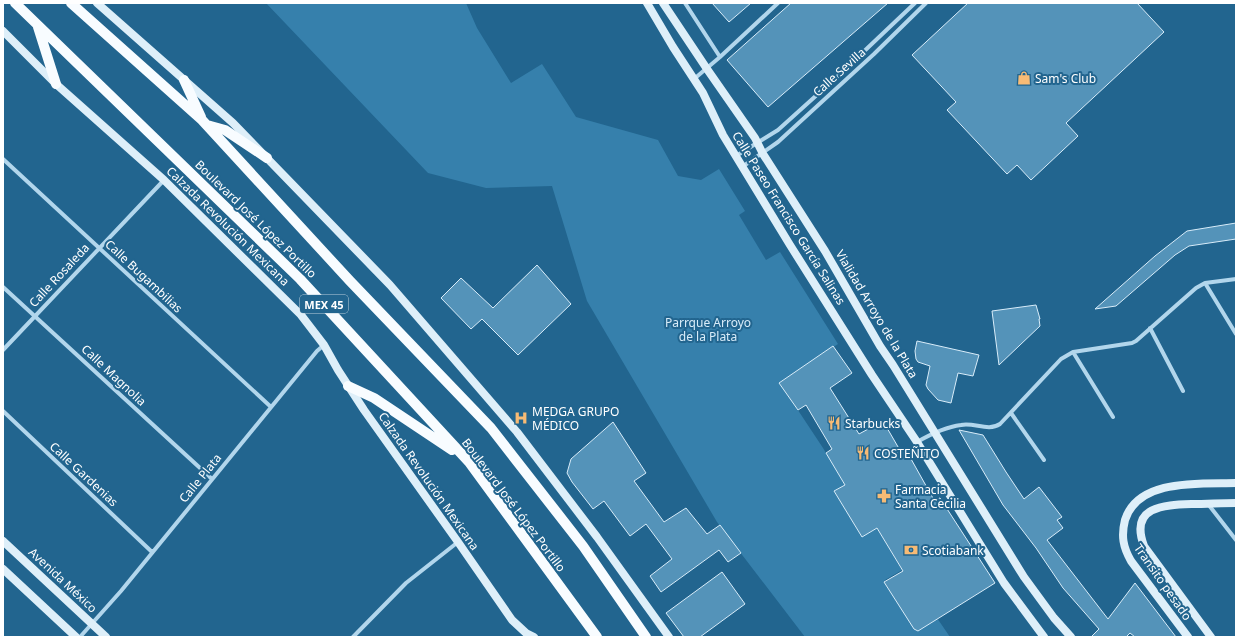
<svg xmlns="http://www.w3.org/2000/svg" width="1239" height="640" font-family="'Noto Sans',sans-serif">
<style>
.green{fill:#3680ac}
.building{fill:#5493b9;stroke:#d8ecf9}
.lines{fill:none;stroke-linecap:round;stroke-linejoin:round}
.street{stroke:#b2d6ec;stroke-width:4}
.secondary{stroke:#deeff9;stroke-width:8}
.primary{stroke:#f8fcff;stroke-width:10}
.labels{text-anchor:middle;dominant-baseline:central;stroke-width:4;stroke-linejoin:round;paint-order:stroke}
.shield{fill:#22658f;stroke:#bdd1dd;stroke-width:1}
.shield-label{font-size:11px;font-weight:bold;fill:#fff}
.street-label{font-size:12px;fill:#fff;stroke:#22658f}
.poi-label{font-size:12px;fill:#fff;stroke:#22658f;text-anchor:start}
.park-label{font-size:12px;fill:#d8ecf9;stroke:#22658f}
</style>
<rect width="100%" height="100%" fill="#22658f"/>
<!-- green -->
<path class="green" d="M266 3H466L477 28 511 83 542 64 576 117 658 140 678 176 701 180 719 169 745 211 739 215 766 260 780 252 838 344 780 383 823 448 845 485 834 491 862 537 877 528 902 570 885 580 884 582 937 618 950 637H805L717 522 587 301 552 186 486 188 428 173Z"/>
<!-- building -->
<path class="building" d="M712 3H751L729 22Z
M791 3H888L768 107 727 60Z
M968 3H1137L1164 32 1066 123 1078 136 1031 180 1017 165 1007 174 947 110 956 102 912 55Z
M1236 223V239L1189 246 1175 255 1116 306 1095 309 1155 256 1187 231Z
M537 265 571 304 518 355 482 319 471 329 441 298 461 278 493 308Z
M1036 305 1040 319H1039L1040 326 999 365 992 311Z
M917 341 979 355 973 376 958 373 951 403 938 400 928 389 926 385 930 366 918 362 916 359 915 351Z
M833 346 852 373 830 388 859 434 883 421 901 452 906 450 934 500 940 498 995 583 918 631 914 629 884 582 903 571 877 528 862 537 834 491 845 485 826 453 832 449 806 405 798 410 779 383Z
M613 422 646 473 634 481 664 522 686 508 707 534 720 525 741 553 728 562 719 550 661 592 650 576 672 559 646 524 630 536 604 501 593 509 572 482 567 473 571 459Z
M959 430 983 435 1006 472 1024 499 1039 487 1062 517 1057 520 1063 528 1047 540 1108 619 1135 583 1176 637H1135L1130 633 1126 637H1091L1099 629 1063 588 1036 548 1003 505Z
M722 572 745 604 700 637H684L666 613Z"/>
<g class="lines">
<!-- street -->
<path class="street" d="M685 3 720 57
M694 79 720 57 778 3
M736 156 778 130 839 75 915 3
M3 159 271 407
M742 167 778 142 874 54 926 3
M1205 283 1236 334
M3 287 212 479
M1150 328 1183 391
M3 350 164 180
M1073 352 1113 417
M3 411 152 552
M1011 413 1044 460
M917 442C931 434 945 427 961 425 974 422 988 432 1000 424L1061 359 1073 352 1132 343 1136 341 1196 288 1205 283 1236 279
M1208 504 1236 540
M80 637 121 591 317 351 324 345
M353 637 406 583 458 542"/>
<!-- secondary -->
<path class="secondary" d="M97 3 233 123 390 285 517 432 597 537 669 637
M647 3 673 47 703 93 723 135 790 245 872 375 917 442 1004 583 1044 637
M663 3 707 69 755 138 763 154 825 251 880 346 893 365 1024 577 1054 618 1071 637
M3 31 56 84 164 180 301 315 324 345 338 370 364 410 458 542 512 620 526 633 534 637
M3 541 106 637
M3 569 76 637
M1188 637 1131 561C1123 547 1121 536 1125 520 1138 478 1201 484 1236 483
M1211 637 1144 546C1129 506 1164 505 1192 504 1207 504 1221 503 1236 503"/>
<!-- primary -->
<path class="primary" d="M15 3 300 279 469 462 597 637
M71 3 202 120 350 281 491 428 583 546 646 637
M38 27 56 84
M184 80 201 117
M207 125 225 130 267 158
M348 386 374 398 452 450"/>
</g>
<!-- icons -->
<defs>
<g id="shop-bare" transform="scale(1.08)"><path d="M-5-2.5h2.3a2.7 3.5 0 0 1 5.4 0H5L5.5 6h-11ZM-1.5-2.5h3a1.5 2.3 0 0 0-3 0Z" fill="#f7bb75" stroke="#22658f" stroke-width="2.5" paint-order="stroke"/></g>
<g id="hospital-bare" transform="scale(1.08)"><path d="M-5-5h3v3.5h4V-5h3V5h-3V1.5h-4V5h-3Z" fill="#f7bb75" stroke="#22658f" stroke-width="2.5" paint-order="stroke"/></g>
<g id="restaurant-bare" transform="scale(1.08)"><path d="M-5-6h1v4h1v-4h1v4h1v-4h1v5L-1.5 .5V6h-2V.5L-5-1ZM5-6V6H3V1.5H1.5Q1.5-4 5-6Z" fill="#f7bb75" stroke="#22658f" stroke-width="2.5" paint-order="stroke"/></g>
<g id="pharmacy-bare" transform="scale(1.08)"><path d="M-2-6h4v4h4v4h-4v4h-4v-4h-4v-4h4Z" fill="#f7bb75" stroke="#22658f" stroke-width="2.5" paint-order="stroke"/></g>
<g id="bank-bare" transform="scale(1.08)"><path d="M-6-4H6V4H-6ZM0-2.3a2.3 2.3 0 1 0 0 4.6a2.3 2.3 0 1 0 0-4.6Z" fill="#f7bb75" stroke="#22658f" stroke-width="2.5" paint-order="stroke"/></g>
</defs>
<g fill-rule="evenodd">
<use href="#shop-bare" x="1024" y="78"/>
<use href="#hospital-bare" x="521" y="418"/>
<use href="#restaurant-bare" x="834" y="423"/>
<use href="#restaurant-bare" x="863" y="453"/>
<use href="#pharmacy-bare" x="884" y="496"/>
<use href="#bank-bare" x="911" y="550"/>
</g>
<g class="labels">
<!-- shield labels -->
<rect class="shield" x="300" y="295" width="48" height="18" rx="3"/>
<g class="shield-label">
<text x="324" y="304">MEX 45</text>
</g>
<!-- street labels -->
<g class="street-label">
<text transform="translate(839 72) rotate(-42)">Calle Sevilla</text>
<text transform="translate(789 218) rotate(58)">Calle Paseo Francisco García Salinas</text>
<text transform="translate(256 219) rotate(44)">Boulevard José López Portillo</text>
<text transform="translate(228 226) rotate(44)">Calzada Revolución Mexicana</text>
<text transform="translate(59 275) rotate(-47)">Calle Rosaleda</text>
<text transform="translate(144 276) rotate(43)">Calle Bugambilias</text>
<text transform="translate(877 314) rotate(59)">Vialidad Arroyo de la Plata</text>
<text transform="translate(114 375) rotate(43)">Calle Magnolia</text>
<text transform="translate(84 474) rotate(43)">Calle Gardenias</text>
<text transform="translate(200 478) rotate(-51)">Calle Plata</text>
<text transform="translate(429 481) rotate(55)">Calzada Revolución Mexicana</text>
<text transform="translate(514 505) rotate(53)">Boulevard José López Portillo</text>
<text transform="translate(63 580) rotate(43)">Avenida México</text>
<text transform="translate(1163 582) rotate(55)">Transito pesado</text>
</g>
<!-- poi labels -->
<g class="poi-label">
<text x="1035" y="78">Sam's Club</text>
<text x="532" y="411">MEDGA GRUPO<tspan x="532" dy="14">MÉDICO</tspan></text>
<text x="845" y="423">Starbucks</text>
<text x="874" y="453">COSTEÑITO</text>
<text x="895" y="489">Farmacia<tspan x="895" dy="14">Santa Cecilia</tspan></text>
<text x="922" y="550">Scotiabank</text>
</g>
<!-- park labels -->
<g class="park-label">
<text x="708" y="322">Parrque Arroyo<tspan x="708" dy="14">de la Plata</tspan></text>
</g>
</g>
<!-- border -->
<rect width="1239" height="640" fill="none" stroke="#ffffff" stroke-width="8"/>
</svg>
